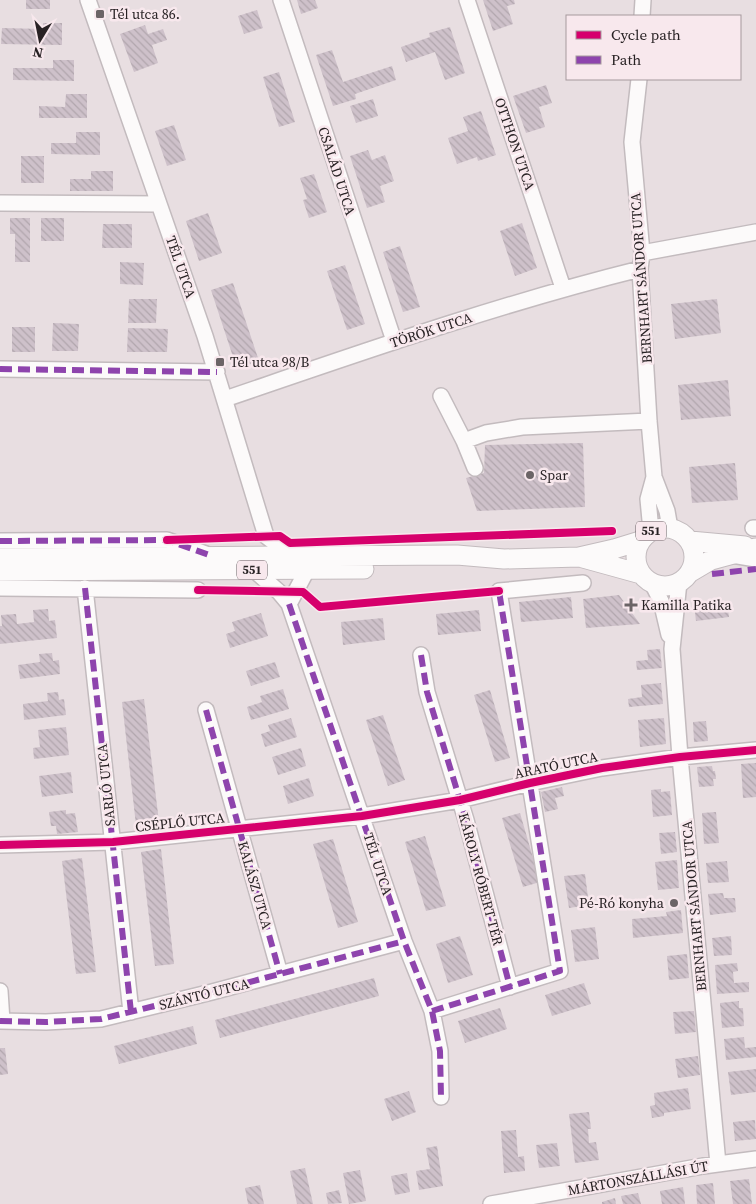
<svg xmlns="http://www.w3.org/2000/svg" width="756" height="1204" font-family="'Source Serif 4',serif">
<style>
.building{fill:url(#building-back-hatch)}
.lines{fill:none;stroke-linecap:round;stroke-linejoin:round}
.minor-casing{stroke:#c3bbbe;stroke-width:18}
.major-casing{stroke:#c3bbbe;stroke-width:21}
.minor{stroke:#fcfafa;stroke-width:15}
.major{stroke:#fcfafa;stroke-width:19}
.quiet{stroke:#8e44ad;stroke-width:6;stroke-dasharray:12 6;stroke-linecap:butt}
.cycleway-casing{stroke:#f8e8ed;stroke-width:11}
.cycleway{stroke:#d6006c;stroke-width:8}
.poi-dot{fill:#6b6466;stroke:#f8e8ed;stroke-width:2}
.labels{text-anchor:middle;dominant-baseline:central;stroke-width:5;stroke-linejoin:round;paint-order:stroke}
.shield{fill:#f8e8ed;stroke:#665d60;stroke-width:1}
.shield-label{font-size:12px;font-weight:bold;fill:#282224}
.poi-label{font-size:14px;fill:#282224;stroke:#f8e8ed;text-anchor:start}
.street-label{font-size:14px;fill:#282224;stroke:#f8e8ed}
</style>
<defs>
<pattern id="building-back-hatch" width="6" height="6" patternUnits="userSpaceOnUse" patternTransform="scale(1.25)"><rect width="6" height="6" fill="#cec1ca"/><path d="M-1 5l2 2M0 0l6 6M5-1l2 2" fill="none" stroke="#b1a6ad"/></pattern>
</defs>
<rect width="100%" height="100%" fill="#e8dee1"/>
<!-- building -->
<path class="building" d="M26 0H50V9H26Z
M297 0H315L318 8 301 14Z
M483 0H514L515 4 507 6 513 24 493 31Z
M257 10 263 28 244 34 238 16Z
M43 23H62V45L1 44 2 28 43 29Z
M145 25 148 34 163 29 167 40 152 45 158 63 134 72 120 34Z
M450 27 465 73 445 80 435 52 406 62 401 47 430 37 429 33Z
M332 50 343 82 392 66 396 80 355 94 356 99 333 106 316 55Z
M53 60H74V81L13 80V68H53Z
M279 72 295 122 279 127 263 77Z
M546 85 552 103 539 107 545 127 526 133 513 96Z
M66 94H87V118H39V106L65 107Z
M373 99 378 116 356 123 350 106Z
M481 111 496 155 478 161 477 157 457 164 448 138 468 131 463 117Z
M174 125 186 160 167 166 155 131Z
M76 132H100V155L51 154V143H76Z
M368 150 372 160 385 155 394 181 380 186 385 202 367 208 350 156Z
M21 156H44V183H21Z
M91 171H113V191H70V179H91Z
M314 174 327 212 309 218 303 200 307 199 300 178Z
M208 213 222 253 199 261 186 221Z
M10 218H30V262H15V234H10Z
M41 218H64V241H41Z
M522 223 537 268 515 276 500 231Z
M103 224H132V248H102Z
M400 246 420 307 403 312 383 252Z
M120 262 144 263 143 285 120 284Z
M345 265 365 324 347 330 327 271Z
M233 283 259 361 237 369 211 290Z
M129 299H157L156 323H128Z
M717 299 721 333 675 339 671 304Z
M53 323 79 324 78 351H52Z
M12 327H35V352H12Z
M128 328 168 329 167 352H127Z
M728 380 731 416 681 420 678 385Z
M583 443 585 507 477 511 466 478 484 473 485 445Z
M735 463 738 500 692 503 689 467Z
M619 595 640 624 586 628 583 599Z
M571 597 573 618 521 622 519 602Z
M727 602 729 617 696 621 694 605Z
M48 609 49 621 55 620 57 638 0 644V626H2L1 615 16 614 17 624 34 622 33 610Z
M479 610 481 631 438 635 436 614Z
M261 613 268 636 230 648 226 634 235 631 232 622Z
M383 618 385 640 343 645 341 622Z
M660 649 662 668 637 670 636 661 648 660 647 650Z
M52 653 53 661 59 660 60 674 20 679 18 665 40 662 39 654Z
M275 662 280 677 251 686 246 671Z
M661 683 663 704 629 707 628 699 642 697 641 685Z
M283 689 289 709 251 720 247 707 262 702 260 696Z
M490 690 510 758 495 762 474 695Z
M58 692 59 700 64 699 66 715 24 720 23 704 48 701 47 693Z
M144 699 159 822 136 825 122 702Z
M383 715 405 780 388 786 366 720Z
M291 718 297 737 265 747 261 734 270 731 268 725Z
M664 718 666 744 640 747 638 720Z
M706 721 708 741 694 742 693 722Z
M66 727 69 755 34 759 33 748 40 747 38 730Z
M301 748 306 766 278 775 272 757Z
M756 763V797L743 798 741 764Z
M712 766 713 771H715L716 779H713L714 786 699 787 697 767Z
M71 772 73 793 42 797 39 776Z
M309 778 314 796 288 804 283 786Z
M562 787 564 796 555 798 558 809 545 812 541 792Z
M661 789V792L670 791 672 815 653 817 651 790Z
M66 810V814L75 813 78 832 57 834 56 826H51L49 812Z
M716 812 719 843 704 844 702 813Z
M520 813 540 882 523 887 502 818Z
M675 832 677 852 661 854 659 833Z
M425 836 446 906 426 911 405 842Z
M333 839 358 922 338 928 313 844Z
M161 849 174 964 155 966 141 852Z
M82 858 96 972 76 974 62 861Z
M677 860 679 888 658 890 655 862Z
M727 861 729 882 708 883 706 863Z
M585 874 589 905 569 908 564 876Z
M723 893 724 898H735L736 912 710 915 708 894Z
M681 910 683 933 633 938 632 919 667 916 666 912Z
M595 927 599 959 575 962 571 930Z
M460 936 473 975 448 983 436 944Z
M731 936 732 955 714 956 712 938Z
M687 954 689 978 669 980 667 956Z
M737 963 738 971 733 972 734 983 749 982V992L717 994 715 965Z
M374 978 379 996 220 1038 215 1020Z
M584 983 591 1004 552 1016 545 995Z
M739 1001V1008H743L744 1026 722 1028 720 1003Z
M500 1008 507 1029 465 1043 458 1021Z
M694 1011 696 1032 675 1034 673 1012Z
M193 1026 197 1044 119 1064 114 1046Z
M744 1037 745 1048 756 1047V1057L726 1060 724 1039Z
M0 1048H5L8 1074 0 1075Z
M698 1056 700 1075 678 1078 675 1059Z
M756 1069V1092L731 1095 728 1072Z
M688 1088 691 1109 664 1113V1116L652 1118 650 1106 655 1105 654 1093Z
M409 1091 416 1112 392 1121 384 1099Z
M589 1112 591 1129H588L589 1143 596 1142 599 1160 575 1163 569 1114Z
M755 1120 756 1139 735 1141 733 1122Z
M516 1130 518 1157 524 1156 525 1171 504 1173 501 1131Z
M557 1143 560 1166 539 1168 536 1145Z
M437 1146 443 1186 419 1190 416 1171 430 1169 426 1148Z
M305 1168 313 1204H297L290 1171Z
M360 1170 366 1201 349 1204 343 1173Z
M407 1173 410 1192 395 1195 391 1176Z
M749 1179 752 1204H733L730 1181Z
M713 1183 715 1204H697L696 1185Z
M260 1185 264 1204H248L245 1188Z
M683 1187 685 1204H662L660 1191Z
M339 1190 342 1203 328 1204 326 1193Z
M638 1193 641 1204H623L621 1196Z
M615 1198 616 1204H602V1202Z"/>
<g class="lines">
<!-- minor casing -->
<g class="minor-casing">
<path id="minor" d="M88 0 205 336 266 536 292 556
M281 0 394 341
M467 0 563 288
M642 16 643 0
M639 79 632 142 642 253 640 269 649 421 654 477 667 511 670 528
M0 203 159 204
M642 253 756 232
M0 369 217 372
M441 396 464 441 475 468
M225 399C363 352 499 304 640 269
M464 441 486 433 522 427 649 421
M753 528H756
M651 531 648 499 654 477
M0 541 167 540 206 554
M732 555 756 559
M254 570 279 592 289 604 404 941 432 1011 440 1051 441 1097
M679 582 672 649 680 757 718 1164
M652 583 661 601 669 635
M0 588 198 590
M85 588 131 1012
M289 604 307 570
M421 655 427 692 466 820 510 987
M206 710 280 974
M0 845 113 842 362 816 460 800 530 783 602 768 680 757 756 750
M0 991 2 1021
M432 1011 560 971 499 591 583 583
M0 1021 46 1022 101 1019 212 992 404 941
M491 1204 703 1166 756 1159"/>
</g>
<!-- major casing -->
<g class="major-casing">
<path id="major" d="M636 557a29 29 0 1 1 58 0a29 29 0 1 1-58 0Z
M690 541 745 546
M0 558 457 555 504 559 579 557 614 549 640 541
M583 558 641 574
M0 571 364 569
M689 573 711 560 756 548"/>
</g>
<!-- minor -->
<use href="#minor" class="minor"/>
<!-- major -->
<use href="#major" class="major"/>
<!-- quiet -->
<path class="quiet" d="M0 369 217 372
M0 541 167 540 212 556
M712 574 756 569
M85 588 131 1012
M289 604 404 941 432 1011 440 1051 441 1097
M421 655 427 692 466 820 510 987
M206 710 280 974
M432 1011 560 971 499 591
M0 1021 46 1022 101 1019 212 992 404 941"/>
<!-- cycleway casing -->
<g class="cycleway-casing">
<path id="cycleway" d="M167 540 280 536 290 543 612 531
M198 590 303 592 320 607 499 591
M0 845 113 842 362 816 460 800 530 783 602 768 680 757 756 750"/>
</g>
<!-- cycleway -->
<use href="#cycleway" class="cycleway"/>
</g>
<!-- markers -->
<g class="poi-dot">
<rect x="95" y="9" width="10" height="10" rx="2.5"/>
<rect x="215" y="357" width="10" height="10" rx="2.5"/>
<circle cx="530" cy="475" r="5"/>
<path d="M628.5 597.5h5v5h5v5h-5v5h-5v-5h-5v-5h5z"/>
<circle cx="674" cy="903" r="5"/>
</g>
<g class="labels">
<!-- shield labels -->
<g class="shield">
<rect x="636" y="521.5" width="30" height="19" rx="4"/>
<rect x="237" y="560.5" width="30" height="19" rx="4"/>
</g>
<g class="shield-label">
<text x="651" y="531">551</text>
<text x="252" y="570">551</text>
</g>
<!-- poi labels -->
<g class="poi-label">
<text x="110" y="14">Tél utca 86.</text>
<text x="230" y="362">Tél utca 98/B</text>
<text x="540" y="475">Spar</text>
<text x="641" y="605">Kamilla Patika</text>
<text x="664" y="903" text-anchor="end">Pé-Ró konyha</text>
</g>
<!-- street labels -->
<g class="street-label">
<text transform="translate(515 144) rotate(71)">OTTHON UTCA</text>
<text transform="translate(337 171) rotate(72)">CSALÁD UTCA</text>
<text transform="translate(181 267) rotate(71)">TÉL UTCA</text>
<text transform="translate(641 278) rotate(-94)">BERNHART SÁNDOR UTCA</text>
<text transform="translate(431 330) rotate(-18)">TÖRÖK UTCA</text>
<text transform="translate(556 765) rotate(-12)">ARATÓ UTCA</text>
<text transform="translate(106 785) rotate(-96)">SARLÓ UTCA</text>
<text transform="translate(180 822) rotate(-6)">CSÉPLŐ UTCA</text>
<text transform="translate(378 864) rotate(72)">TÉL UTCA</text>
<text transform="translate(481 879) rotate(75)">KÁROLY RÓBERT TÉR</text>
<text transform="translate(255 885) rotate(74)">KALÁSZ UTCA</text>
<text transform="translate(694 906) rotate(-95)">BERNHART SÁNDOR UTCA</text>
<text transform="translate(204 994) rotate(-14)">SZÁNTÓ UTCA</text>
<text transform="translate(638 1178) rotate(-10)">MÁRTONSZÁLLÁSI ÚT</text>
</g>
</g>
<!-- legend -->
<rect x="566" y="15" width="175" height="65" fill="#f8e8ed" stroke="#a5999d"/>
<rect x="576" y="31" width="25" height="8" fill="#d6006c" stroke="#a5999d"/>
<text x="611" y="40" font-size="15" fill="#282224">Cycle path</text>
<rect x="576" y="56" width="25" height="8" fill="#8e44ad" stroke="#a5999d"/>
<text x="611" y="65" font-size="15" fill="#282224">Path</text>
<!-- north arrow -->
<g transform="translate(40 40) rotate(190)" stroke="#f8e8ed" stroke-width="4" paint-order="stroke">
<path d="M0-4L9 19L0 12L-9 19Z" fill="#282224"/>
<text y="-8" font-size="14" font-weight="bold" text-anchor="middle" fill="#282224">N</text>
</g>
</svg>
